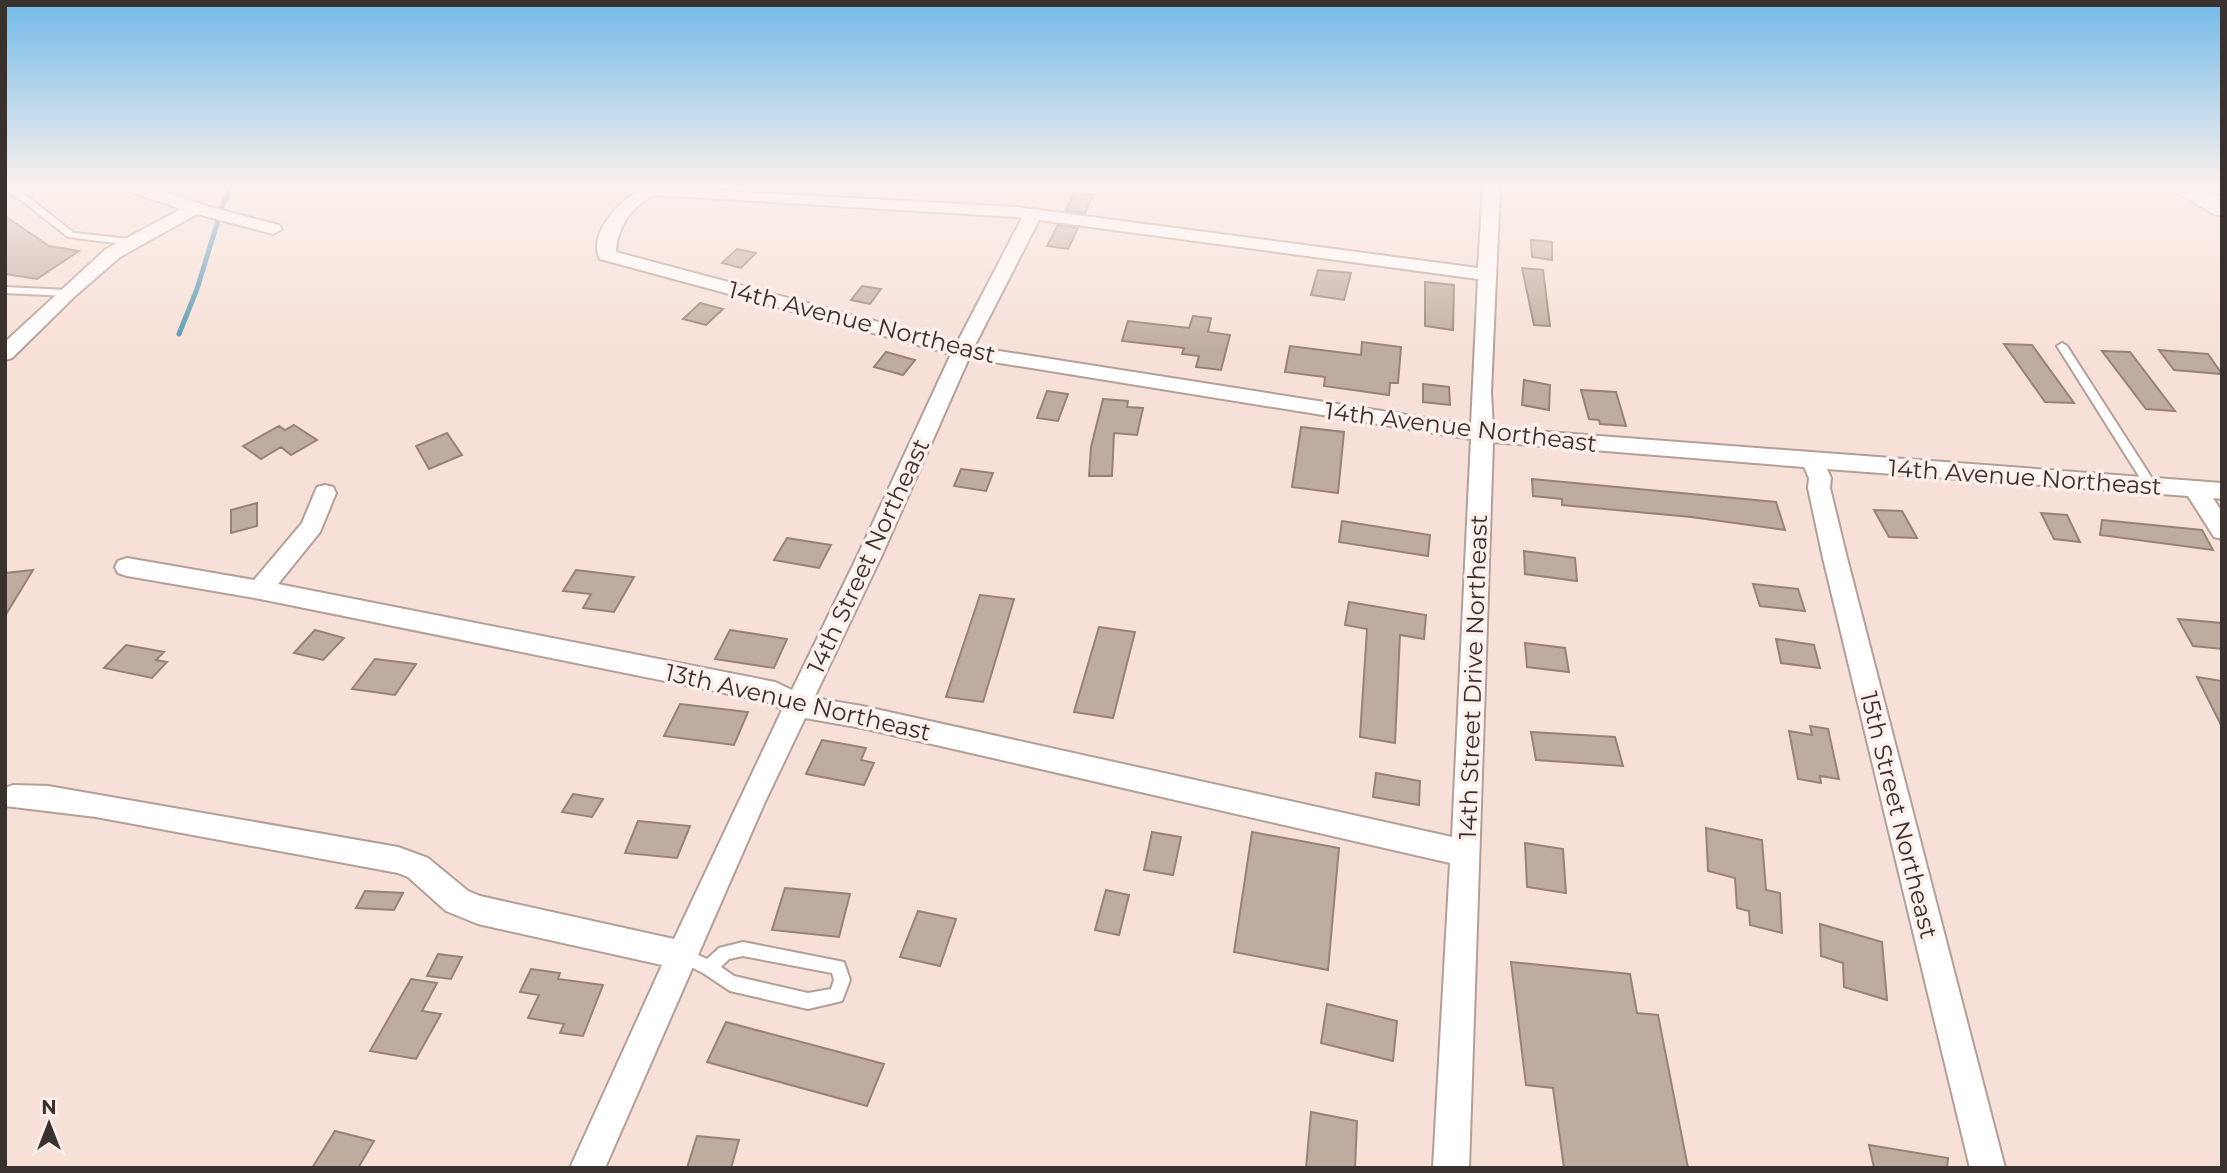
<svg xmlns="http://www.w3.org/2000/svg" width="2227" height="1173" font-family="Montserrat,sans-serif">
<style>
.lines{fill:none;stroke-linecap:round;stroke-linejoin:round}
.stream{stroke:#5396af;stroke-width:5}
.building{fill:#bfaca0;stroke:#968378;stroke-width:2}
.lane-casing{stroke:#b49f96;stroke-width:4}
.street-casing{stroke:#b49f96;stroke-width:4}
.secondary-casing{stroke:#b49f96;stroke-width:3}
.lane{fill:#fff;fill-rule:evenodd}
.street{fill:#fff;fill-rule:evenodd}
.secondary{fill:#fff;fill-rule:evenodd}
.labels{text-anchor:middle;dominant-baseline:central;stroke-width:7;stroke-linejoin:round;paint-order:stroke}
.street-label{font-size:24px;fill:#39312d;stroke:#fdefea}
</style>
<rect width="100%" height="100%" fill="#f7e0d7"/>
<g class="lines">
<!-- stream -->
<path class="stream" d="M179 334 197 289 224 201 228 197V187"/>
</g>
<!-- building -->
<path class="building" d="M1074 193 1094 194 1085 213 1065 211Z
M5 216 49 246 79 251 37 279 5 274Z
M1058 225 1078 228 1068 249 1047 246Z
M1531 240 1552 242V260L1532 257Z
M737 249 756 253 741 268 722 263Z
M1522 268 1543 270 1550 326 1534 325Z
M1318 270 1351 273 1344 300 1311 295Z
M1425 282 1454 285 1453 330 1425 326Z
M862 286 881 289 870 304 851 300Z
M700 303 723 309 706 325 683 319Z
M1193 316 1211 318 1208 332 1230 335 1221 370 1196 367 1199 356 1182 354 1184 348 1122 341 1128 321 1189 328Z
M1362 342 1401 347 1398 383H1390L1389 395 1324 386 1325 377 1285 372 1290 346 1361 355Z
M2004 344 2032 345 2074 403 2045 402Z
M2159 350 2208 354 2222 374 2174 370Z
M2102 351 2130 352 2175 411 2146 409Z
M886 352 915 360 903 375 874 367Z
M1524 380 1550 385 1549 410 1522 405Z
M1423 384 1449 387 1450 405 1423 402Z
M1581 390 1616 392 1626 426 1600 424 1599 420 1589 419Z
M1047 391 1068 394 1058 421 1037 418Z
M1103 399 1128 401 1127 407 1143 408 1137 435 1114 433 1112 476H1089L1091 447Z
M294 425 317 440 291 455 281 447 261 459 243 446 279 426 285 430Z
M1301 427 1344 432 1338 493 1292 487Z
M447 433 462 455 429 469 416 446Z
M961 469 993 473 986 491 954 486Z
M1532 479 1776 502 1785 530 1691 517 1562 505V499L1533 496Z
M257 503V526L231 533V510Z
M1874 510 1902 511 1917 538 1889 537Z
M2041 513 2067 515 2080 542 2054 539Z
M2102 520 2202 530 2213 550 2100 535Z
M1342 521 1430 535 1428 556 1339 542Z
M787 538 831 545 819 568 774 560Z
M1524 551 1575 558 1577 581 1525 574Z
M33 570 5 616V573Z
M576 570 634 577 614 612 583 608 591 594 563 591Z
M1753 584 1798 589 1805 611 1760 606Z
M980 595 1014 599 983 702 946 697Z
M1349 602 1426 615 1424 639 1400 635 1395 743 1360 737 1367 629 1345 625Z
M2178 619 2222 623V649L2193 646Z
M1099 627 1135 632 1113 718 1074 712Z
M315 630 344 638 323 660 294 653Z
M730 630 787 639 774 668 715 659Z
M1776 639 1814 645 1820 668 1781 663Z
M1525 643 1565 648 1569 672 1527 667Z
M126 645 164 652 156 660 167 662 152 678 104 668Z
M375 659 416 664 395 695 352 689Z
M2197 677 2222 681V727Z
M680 704 748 712 734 745 664 736Z
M1810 726 1828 729 1839 779 1820 776 1821 783 1798 779 1789 731 1812 735Z
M1531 732 1615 737 1623 766 1536 760Z
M822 740 866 748 861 760 874 763 864 785 806 774Z
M1376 773 1420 781 1419 805 1373 797Z
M573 794 603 799 592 817 562 812Z
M638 821 690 826 677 858 625 853Z
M1706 828 1762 840 1766 890 1780 893 1782 933 1750 925 1749 911 1737 908 1735 878 1708 871Z
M1152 832 1181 837 1173 875 1144 870Z
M1252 832 1339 848 1328 970 1234 952Z
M1525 843 1563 849 1566 893 1527 887Z
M785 888 850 894 839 937 772 930Z
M1106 890 1129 895 1119 935 1095 930Z
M365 891 403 893 394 910 356 908Z
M918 911 956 919 940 966 900 957Z
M1820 924 1882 942 1887 1000 1844 987 1843 963 1821 956Z
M438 954 462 957 451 979 427 976Z
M1511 962 1630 974 1637 1013 1658 1015 1688 1168H1564L1553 1088 1526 1085Z
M531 969 560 973 558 979 603 985 583 1036 560 1033 564 1024 528 1018 539 995 520 992Z
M411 979 437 983 422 1011 441 1014 416 1059 370 1051Z
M1327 1004 1397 1021 1393 1061 1321 1043Z
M726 1022 884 1064 867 1106 707 1062Z
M1311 1112 1357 1121 1355 1168H1306Z
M335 1131 374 1141 358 1168H312Z
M697 1136 739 1140 731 1168H687Z
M1869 1145 1948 1158 1947 1168H1874Z"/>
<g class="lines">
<!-- lane casing -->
<g class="lane-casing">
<path id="lane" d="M5 187 23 193 74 233 130 239 135 242 130 245 68 237 17 197 5 191Z
M5 287 67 290 72 293 67 296 5 293Z
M2062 343 2067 346 2155 483 2157 486 2155 489H2147L2057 346Z
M743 942 844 962 850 980 842 1001 808 1009 730 991 703 973 677 960 675 955 677 950 683 948 707 959 719 948ZM743 956 832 973 834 980 831 989 808 993 734 976 721 967 729 959Z"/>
</g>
<!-- street casing -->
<g class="street-casing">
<path id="street" d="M127 187H150L210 207 279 225 282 229 273 234 197 214 120 257 74 297 12 358 5 360V342L106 249 181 209 129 191Z
M647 187 1016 207 1478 268 1483 187H1500L1491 392 1493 428 2222 483V499L2213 498 2222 512V539L2214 537 2188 496 1827 469 1831 478 1830 488 1847 558 2005 1168H1970L1823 558 1808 488 1809 478 1804 467 1493 442 1469 1168H1433L1450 863 862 728 805 718 764 804 605 1168H570L662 965 478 924 446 911 408 877 398 873 96 817 5 806V788L13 785 48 786 398 847 428 858 468 891 480 896 674 939 782 710 769 702 260 599 127 576 118 573 115 567 118 561 127 558 254 580 302 523 317 487 325 485 333 487 336 493 320 532 278 584 775 682 792 690 858 555 951 354 600 259C586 233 625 194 647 187ZM656 195 1016 217 1022 218 957 343 616 252C617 227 632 204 656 195ZM1039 220 1478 279 1471 425 974 347ZM969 358 1471 439 1452 837 862 706 814 698 882 555Z"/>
</g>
<!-- secondary casing -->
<g class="secondary-casing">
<path id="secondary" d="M2173 187H2202L2222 198V216L2213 214 2176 192Z"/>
</g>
<!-- lane -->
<use href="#lane" class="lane"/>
<!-- street -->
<use href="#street" class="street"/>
<!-- secondary -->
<use href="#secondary" class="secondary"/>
</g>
<!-- sky -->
<linearGradient id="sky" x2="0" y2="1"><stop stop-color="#71bae8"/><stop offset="0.53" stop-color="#fbf1ed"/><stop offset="1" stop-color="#fbf1ed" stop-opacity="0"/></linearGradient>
<rect width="2227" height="351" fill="url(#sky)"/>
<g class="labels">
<!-- street labels -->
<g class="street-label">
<text transform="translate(862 322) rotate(14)">14th Avenue Northeast</text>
<text transform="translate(1461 427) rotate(7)">14th Avenue Northeast</text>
<text transform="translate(2025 477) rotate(4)">14th Avenue Northeast</text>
<text transform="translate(868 556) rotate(-65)">14th Street Northeast</text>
<text transform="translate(1473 677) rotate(-88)">14th Street Drive Northeast</text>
<text transform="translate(798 702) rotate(13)">13th Avenue Northeast</text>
<text transform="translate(1899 815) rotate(76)">15th Street Northeast</text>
</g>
</g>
<!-- border -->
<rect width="2227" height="1173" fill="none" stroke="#39312d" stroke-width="14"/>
<!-- north arrow -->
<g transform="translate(49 1124)" stroke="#fdefea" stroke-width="5" paint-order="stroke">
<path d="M0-5L12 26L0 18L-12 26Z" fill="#39312d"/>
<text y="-10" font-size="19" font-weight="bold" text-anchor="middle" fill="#39312d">N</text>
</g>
</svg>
